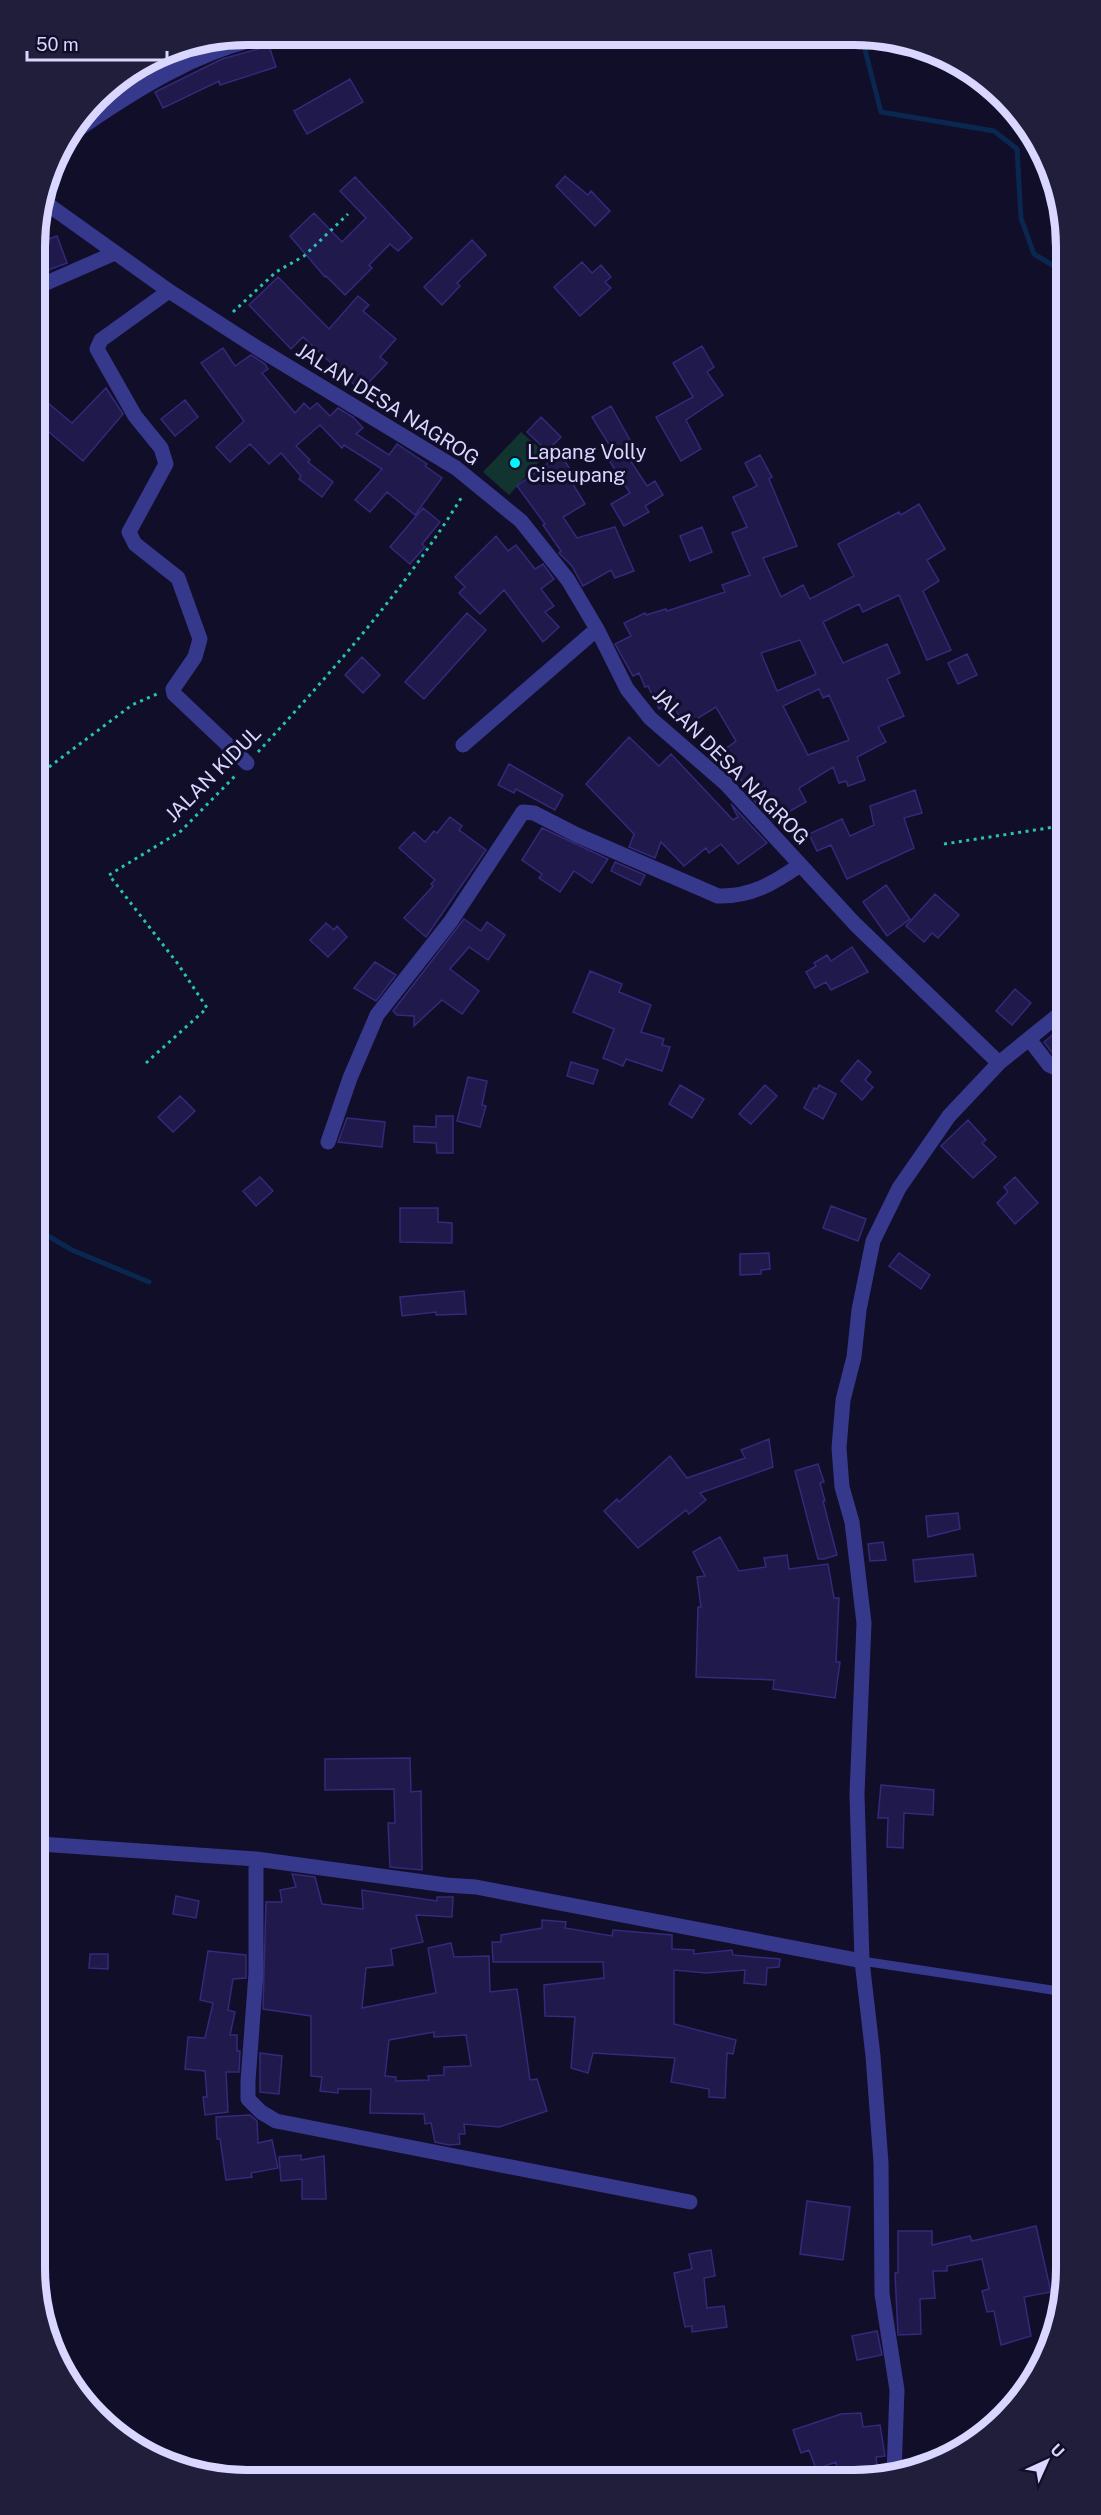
<svg xmlns="http://www.w3.org/2000/svg" width="1101" height="2515" font-family="'Public Sans',sans-serif">
<style>
.green{fill:#113431}
.lines{fill:none;stroke-linecap:round;stroke-linejoin:round}
.stream{stroke:#09274f;stroke-width:5}
.building{fill:#20194c;stroke:#34297a;stroke-width:1.5;fill-rule:evenodd}
.path{stroke:#27c3b0;stroke-width:3;stroke-dasharray:3 4.5;stroke-linecap:butt}
.service{stroke:#36388c;stroke-width:9}
.minor{stroke:#36388c;stroke-width:15}
.poi-dot{fill:#03f6ff;stroke:#110e2a;stroke-width:2}
.labels{text-anchor:middle;dominant-baseline:central;stroke-width:6;stroke-linejoin:round;paint-order:stroke}
.street-label{font-size:20px;fill:#d9d7ff;stroke:#110e2a}
.poi-label{font-size:20px;fill:#d9d7ff;stroke:#110e2a;text-anchor:start}
.rim{fill:none;stroke:#d9d7ff;stroke-width:8}
</style>
<rect width="100%" height="100%" fill="#110e2a"/>
<!-- green -->
<path class="green" d="M521 432 546 454 509 495 483 472Z"/>
<g class="lines">
<!-- stream -->
<path class="stream" d="M862 38 881 112 994 131 1017 149 1021 218 1034 254 1059 269
M38 1230 72 1250 149 1282"/>
</g>
<!-- building -->
<path class="building" d="M219 40 146 74 142 66 166 51Z
M269 46 276 67 220 85 219 81 163 108 155 92 222 59Z
M350 79 363 102 307 134 294 111Z
M565 176 588 195 591 191 610 211 595 226 556 186Z
M355 177 412 238 398 251 390 244 369 265 372 268 345 295 326 276 325 277 290 236 314 213 342 242 366 218 340 191Z
M57 236 67 263 35 275V244Z
M472 240 486 255 457 283 460 286 442 305 424 287Z
M582 262 592 273 601 265 611 277 605 282 611 288 580 316 554 287Z
M278 277 329 329 358 296 369 305 363 311 396 339 380 357 387 363 361 391 303 337 291 349 249 305Z
M702 346 714 367 707 372 723 395 686 420 701 449 681 461 656 417 693 397 673 363Z
M223 348 235 366 251 355 265 364 268 369 262 373 295 413 304 403 310 409 317 403 330 416 338 408 353 417 363 428 356 434 389 455 397 444 427 464 425 466 442 478 415 515 387 492 370 512 355 500 382 469 344 445 342 448 320 425 296 446 310 460 308 462 333 482 322 497 299 479 301 476 281 453 269 464 250 444 230 462 216 447 244 421 201 363Z
M106 388 123 414 83 461 36 421V393L72 423Z
M185 400 198 417 175 436 161 419Z
M611 406 635 449 626 454 647 486 655 481 663 495 645 506 649 512 624 526 611 504 630 493 603 451 610 446 592 417Z
M541 417 561 437 547 451 527 432Z
M559 452 573 474 568 476 585 504 563 517 577 538 615 527 634 571 615 578 611 570 583 586 572 566 559 553 561 551 543 525 545 524 517 486 548 463 546 460Z
M760 455 772 477 769 479 797 546 763 558 781 597 803 585 810 599 854 576 838 544 899 512 901 515 919 504 945 549 927 560 939 581 923 591 951 650 927 660 899 595 863 612 859 604 823 622 843 663 887 644 900 673 887 679 904 716 878 727 886 742 857 757 865 780 848 786 846 781 839 783 833 767 799 788 806 802 773 821 746 792 749 790 720 753 736 741 716 707 685 726 672 703 659 709 648 686 645 687 639 673 633 676 615 644 631 636 624 623 645 613 646 615 666 609 667 611 725 592 722 585 750 575 732 533 747 527 733 497 757 486 745 463ZM800 640 816 674 777 691 761 653ZM819 689 823 698 829 695 849 740 808 755 783 706Z
M423 508 440 522 422 544 425 547 410 564 390 547Z
M702 527 712 552 690 561 680 536Z
M496 536 508 551 516 545 535 569 543 564 554 579 541 589 554 606 545 612 559 627 543 642 504 590 480 614 459 593 465 587 455 577Z
M467 613 486 630 424 699 405 682Z
M967 654 977 675 958 684 948 663Z
M362 657 380 675 363 693 345 675Z
M629 737 659 766 671 754 733 820 738 817 731 804 767 843 738 864 721 844 709 853 706 848 684 866 661 842 655 858 629 847 634 834 586 784Z
M509 764 563 795 555 810 516 789 514 793 498 785Z
M915 790 922 813 904 818 914 848 847 879 831 845 817 851 809 834 842 819 850 836 874 825 870 806Z
M450 817 462 826 459 830 486 850 426 937 404 918 433 886 431 884 435 880 399 848 414 832 425 842 434 831 437 833Z
M542 828 608 859 592 883 574 871 560 892 539 878 542 874 522 860Z
M615 862 645 875 640 885 611 871Z
M886 885 910 919 887 936 863 902Z
M935 894 959 915 938 938 932 933 924 942 906 926Z
M464 919 481 931 487 922 505 935 488 960 469 947 450 969 479 991 462 1014 442 1000 414 1026V1016L397 1015 393 1011Z
M326 923 334 930 337 926 347 937 328 957 310 940Z
M852 947 868 972 831 990 826 982 815 988 806 972 816 966 814 963 827 955 831 961Z
M375 962 396 975 376 1001 354 988Z
M590 971 622 984 619 992 651 1005 641 1032 664 1039 662 1045 670 1047 662 1071 626 1059 623 1066 603 1058 614 1029 573 1012Z
M1015 989 1031 1003 1012 1025 996 1011Z
M1062 1027V1048L1054 1055 1044 1042Z
M858 1060 871 1072 865 1080 873 1087 862 1100 841 1081Z
M571 1062 598 1070 593 1084 567 1076Z
M468 1077 487 1081 482 1105 486 1106 480 1127 457 1121Z
M680 1085 704 1099 692 1118 669 1104Z
M765 1085 777 1096 751 1124 739 1114Z
M819 1085 836 1094 823 1119 804 1108 814 1088 817 1089Z
M180 1096 195 1111 173 1132 158 1117Z
M436 1116H453V1153H437L436 1143 414 1142V1126L436 1127Z
M347 1118 385 1122 382 1147 338 1142Z
M968 1120 986 1140 982 1143 996 1157 973 1178 941 1146Z
M260 1177 273 1191 256 1206 243 1191Z
M1015 1177 1038 1203 1015 1224 997 1203 1008 1192 1004 1187Z
M831 1206 866 1219 858 1241 823 1228Z
M400 1208H438V1222L452 1223V1243L400 1242Z
M769 1253 770 1269 761 1270V1274L740 1275V1254Z
M899 1253 930 1275 921 1289 889 1266Z
M464 1291 466 1314 436 1315V1312L402 1316 400 1297Z
M769 1439 773 1467 700 1493 706 1500 689 1514 686 1510 638 1548 604 1511 617 1499 619 1502 670 1456 687 1478 745 1458 741 1450Z
M818 1464 824 1482 820 1483 825 1501H823L837 1555 824 1559H818L795 1471Z
M958 1513 960 1529 928 1537 926 1516Z
M720 1537 739 1571 766 1567 764 1558 787 1555 789 1569 828 1564 834 1598H839L836 1662H840L835 1698 773 1689 774 1680 696 1677 698 1607H701L697 1577 705 1576 693 1552Z
M883 1542 886 1560 870 1561 868 1544Z
M973 1554 976 1576 915 1582 913 1560Z
M410 1758 411 1792 421 1791 422 1870 390 1867 388 1823H395L394 1789 325 1790V1759Z
M881 1785 934 1790 933 1815 904 1813 903 1848 887 1847 888 1818H878Z
M292 1874 315 1877 322 1904 363 1909 362 1890 437 1901V1897H453L452 1917 416 1915 423 1942 391 1949 393 1965 366 1968 362 2008 436 1993 428 1948 451 1943 454 1957 489 1956 490 1992 517 1989 530 2080 537 2079 547 2111 499 2127 464 2124 465 2134H459L460 2144 449 2145 435 2142 431 2123 425 2124 424 2114 370 2113 371 2089H338V2093L320 2091 322 2077 311 2076V2016L263 2009 266 1902H282L280 1890 296 1887ZM434 2032V2037L466 2035 471 2066 444 2067V2075L428 2076 429 2080 396 2081V2077L385 2076 389 2040Z
M176 1896 199 1901 196 1918 173 1914Z
M542 1920 566 1922 565 1928 612 1936 613 1930 672 1935V1949L694 1950V1954L732 1950 733 1955 780 1959 779 1967 767 1968 766 1985 744 1983 745 1970 706 1973 674 1970V2024L736 2040 733 2054 727 2053 725 2098 709 2097V2089L671 2082 675 2058 593 2053 588 2073 571 2068 575 2017 545 2016 544 1985 604 1978 603 1962H493L492 1942H501V1935L542 1928Z
M208 1951 246 1955V1978L233 1979 228 2010 235 2012 230 2035H237V2051H240L239 2072H226L228 2112 205 2115 203 2097H207L205 2071 185 2069 188 2037 205 2038 213 2003 200 2000Z
M90 1954H108V1969L89 1968Z
M260 2053 282 2056 279 2094 260 2092Z
M250 2115 257 2121 258 2143 272 2140 278 2168 251 2173 252 2177 226 2180 220 2139H217L216 2117Z
M301 2155V2160L324 2156 326 2199H302V2179L281 2181 279 2157Z
M807 2201 850 2207 843 2260 800 2254Z
M1036 2226 1051 2292 1024 2297 1031 2336 1001 2345 994 2311 987 2312 982 2291 989 2289 982 2259 947 2266V2271H933L935 2298 920 2299 921 2334 898 2335 895 2273H898V2231H932V2245L970 2236 972 2241Z
M711 2250 715 2276 704 2278 707 2308 724 2306 727 2327 692 2332V2326L685 2327 674 2273 692 2269 689 2254Z
M877 2331 882 2355 857 2360 852 2336Z
M861 2413 863 2427 880 2425 885 2456 876 2457 878 2473 838 2474 836 2462 816 2469 809 2450 801 2453 793 2430 841 2414Z"/>
<g class="lines">
<!-- path -->
<path class="path" d="M233 312 276 272 304 256 348 214
M258 752C332 672 406 588 463 495
M37 776 132 705 159 693
M944 844 1061 826
M146 1063 207 1008 178 964 109 875 181 831 237 774"/>
<!-- service -->
<path class="service" d="M862 1961 1065 1992"/>
<!-- minor -->
<path class="minor" d="M70 135C133 91 198 49 274 35
M43 201 169 291 259 349 456 468 521 521 568 580 597 629 627 689 650 718 725 783 855 924 999 1063
M35 288 115 253
M169 291 101 340 97 349 135 416 161 448 166 464 129 532 135 544 178 578 200 639 195 657 173 689 174 694 247 763
M463 745 597 629
M1029 1039 1049 1065 1062 1071
M328 1142 350 1078 377 1015 451 921 523 812 534 813 577 835 718 896C751 897 774 883 800 865
M40 1844 256 1859
M690 2202 276 2121 261 2112 248 2099V2081L256 1973V1859L446 1885 476 1887 862 1961
M894 2473 897 2390 882 2294 881 2163 873 2056 862 1961 857 1794 864 1623 852 1522 842 1487 839 1448 843 1400 854 1357 859 1310 873 1241 899 1188 949 1116 999 1063 1062 1012"/>
</g>
<!-- markers -->
<circle class="poi-dot" cx="515" cy="463" r="6"/>
<g class="labels">
<!-- street labels -->
<g class="street-label">
<text transform="translate(388 404) rotate(32)">JALAN DESA NAGROG</text>
<text transform="translate(731 766) rotate(45)">JALAN DESA NAGROG</text>
<text transform="translate(213 774) rotate(-45)">JALAN KIDUL</text>
</g>
<!-- poi labels -->
<g class="poi-label">
<text x="527" y="452">Lapang Volly<tspan x="527" dy="23">Ciseupang</tspan></text>
</g>
</g>
<!-- crop -->
<path d="M0 0H1101V2515H0ZM247 45H854A202 202 0 0 1 1056 247V2268A202 202 0 0 1 854 2470H247A202 202 0 0 1 45 2268V247A202 202 0 0 1 247 45Z" fill="#211e3b" fill-rule="evenodd"/>
<path class="rim" d="M247 45H854A202 202 0 0 1 1056 247V2268A202 202 0 0 1 854 2470H247A202 202 0 0 1 45 2268V247A202 202 0 0 1 247 45Z"/>
<!-- north arrow -->
<g transform="translate(1047 2461) rotate(45)" stroke="#110e2a" stroke-width="4.5" paint-order="stroke">
<path d="M0-4.5L10 22L0 15L-10 22Z" fill="#d9d7ff"/>
<text y="-9" font-size="16" font-weight="bold" text-anchor="middle" fill="#d9d7ff">U</text>
</g>
<!-- scale -->
<path d="M27 51v9h140v-9" fill="none" stroke="#d9d7ff" stroke-width="3"/>
<text x="36" y="51" font-size="18" fill="#d9d7ff" stroke="#110e2a" stroke-width="4.5" paint-order="stroke">50 m</text>
</svg>
